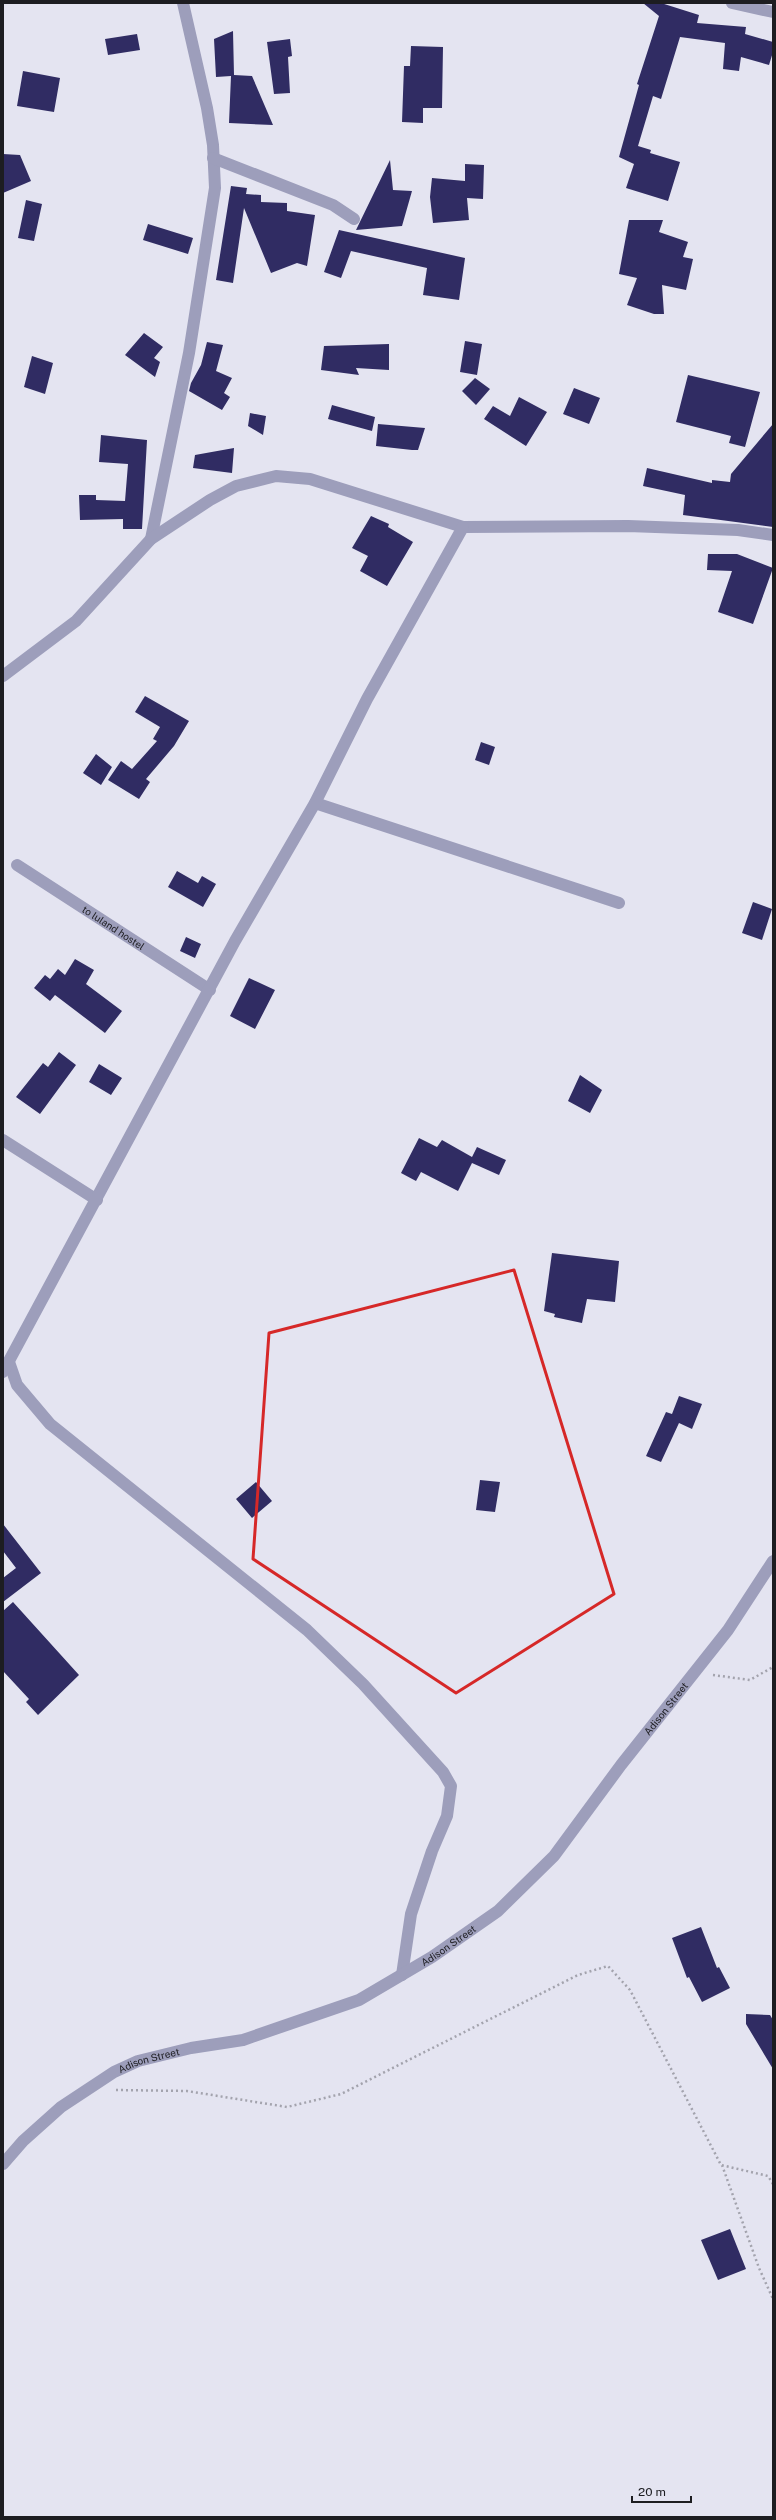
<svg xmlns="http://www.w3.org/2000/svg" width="776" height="2520" font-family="'Public Sans',sans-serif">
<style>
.building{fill:#302c63}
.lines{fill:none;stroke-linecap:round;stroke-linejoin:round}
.path{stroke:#a3a3ad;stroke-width:2.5;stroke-dasharray:2 3;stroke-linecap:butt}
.minor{stroke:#9d9ebb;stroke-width:12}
.tertiary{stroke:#9d9ebb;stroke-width:12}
.marked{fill:none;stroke:#d62828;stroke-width:3;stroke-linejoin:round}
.labels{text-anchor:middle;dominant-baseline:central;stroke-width:4;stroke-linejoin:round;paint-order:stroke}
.street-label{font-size:10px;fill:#1d1d21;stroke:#e4e4f1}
</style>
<rect width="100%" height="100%" fill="#e4e4f1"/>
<!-- building -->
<path class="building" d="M643 3H661L699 15 697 23 746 27 745 34 773 42V52L769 65 741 57 739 71 723 69 725 43 680 37 661 99 653 96 638 146 651 150 650 153 680 162 668 201 626 188 634 164 619 157 639 85 637 84 659 16Z
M233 31 234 75 252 76 273 125 229 123 231 76 216 77 214 39Z
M137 34 140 50 108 55 105 39Z
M290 39 292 56 288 57 290 93 274 94 267 42Z
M411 46 443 47 442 108H423V123L402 122 404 66H410Z
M23 71 60 78 54 112 17 106Z
M3 154 20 155 31 181 3 193Z
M390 160 393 190 412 191 402 226 356 230Z
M465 164 484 165 483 199 467 198 469 220 433 223 430 197 432 178 465 181Z
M231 186 247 188 246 194 261 195V202L287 203V211L315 215 307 266 297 263 271 273 244 208 233 283 216 280Z
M26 200 42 204 34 241 18 238Z
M629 220H663L659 232 688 242 683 257 693 259 686 290 662 285 664 314H654L627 305 637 278 619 274Z
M148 224 193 238 188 254 143 240Z
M339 230 465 258 459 300 423 295 427 268 351 251 341 278 324 272Z
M144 333 163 347 154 358 160 362 155 377 125 355Z
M465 341 482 344 477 375 460 372Z
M207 342 223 345 216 371 232 378 224 393 230 397 222 410 189 391 191 383 201 365Z
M389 344V370L356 368 359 375 321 370 324 346Z
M32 356 53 363 45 394 24 387Z
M688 375 760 392 745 447 729 443 731 436 676 422Z
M475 378 490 389 476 405 462 391Z
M574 388 600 398 589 424 563 414Z
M519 397 547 412 526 446 484 419 493 406 510 416Z
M332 405 375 417 372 431 328 419Z
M250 413 266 416 263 435 248 426Z
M378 424 425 428 418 450H412L376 446Z
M773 424V527L683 515 685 495 643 486 647 468 712 483V480L730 482 731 474Z
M101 435 147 440 142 529H123V519L80 520 79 495H96V500L125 501 128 464 99 462Z
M234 448 232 473 193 468 195 455Z
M371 516 389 524 388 527 413 542 387 586 360 571 368 556 352 548Z
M708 554H737L773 568 753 624 718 612 732 571 707 570Z
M145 696 189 721 174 746 146 779 150 782 139 799 108 780 121 761 132 769 157 741 153 739 160 727 135 712Z
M481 742 495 747 489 765 475 760Z
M96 754 112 767 101 785 83 773Z
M177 871 198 883 202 876 216 884 203 907 168 887Z
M753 902 772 909 762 940 742 933Z
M186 937 201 944 195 958 180 951Z
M75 959 94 970 86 984 122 1011 105 1033 55 995 50 1001 34 988 45 975 50 979 58 969 65 975Z
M249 978 275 990 255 1029 230 1016Z
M59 1052 76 1065 40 1114 16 1097 43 1063 48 1067Z
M99 1064 122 1078 111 1095 89 1082Z
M580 1075 602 1090 590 1113 568 1101Z
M419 1138 437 1147 442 1140 472 1157 477 1147 506 1160 499 1175 472 1163 458 1191 421 1172 416 1181 401 1173Z
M552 1253 619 1261 615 1302 587 1299 582 1323 554 1317 555 1314 544 1311Z
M679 1396 702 1404 692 1429 679 1423 661 1462 646 1456 666 1412 672 1414Z
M480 1480 500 1482 495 1512 476 1510Z
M256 1482 272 1501 252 1518 236 1499Z
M3 1524 41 1573 3 1602V1578L16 1568 3 1551Z
M13 1602 79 1675 38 1715 26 1702 29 1699 3 1671V1611Z
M701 1927 717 1968 719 1967 730 1988 702 2002 689 1977 687 1978 672 1938Z
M746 2014 770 2015 773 2020V2069L746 2024Z
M730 2229 746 2269 718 2280 701 2240Z"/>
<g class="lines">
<!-- path -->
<path class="path" d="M713 1675 750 1680 773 1667
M116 2090 187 2091 287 2107 341 2094 578 1975 608 1966 630 1990 721 2165 768 2176 773 2184
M722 2165 759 2268 773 2299"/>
<!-- minor -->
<g class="minor">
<path d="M732 3 773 12"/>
<path d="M151 539 189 353 215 188 213 145 207 108 183 3"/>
<path d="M3 676 76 621 151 539 210 500 236 486 276 476 310 479 463 527 628 526 738 530 773 535"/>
<path d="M315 803 619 903"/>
<path id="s1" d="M17 865 210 990"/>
<path d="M3 1140 97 1200"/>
<path d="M9 1362 17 1385 50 1424 307 1630 363 1684 443 1772 451 1786 447 1816 432 1851 411 1914 402 1975"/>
<path d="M3 1372 235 941 315 803 367 699 463 527"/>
</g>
<!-- tertiary -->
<g class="tertiary">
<path d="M213 158 333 205 354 219"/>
<path id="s2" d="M3 2164 23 2141 61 2107 114 2072 138 2061 191 2048 243 2040 359 2000 432 1957 498 1911 554 1856 621 1765 728 1630 773 1561"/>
</g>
</g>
<!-- marked area -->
<path class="marked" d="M514 1270 614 1594 456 1693 253 1559 269 1333Z"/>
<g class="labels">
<!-- street labels -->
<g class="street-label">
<text stroke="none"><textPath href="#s1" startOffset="115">to luland hostel</textPath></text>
<text stroke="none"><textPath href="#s2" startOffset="830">Adison Street</textPath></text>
<text stroke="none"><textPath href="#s2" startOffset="506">Adison Street</textPath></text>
<text stroke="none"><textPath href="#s2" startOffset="182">Adison Street</textPath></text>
</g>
</g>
<!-- border -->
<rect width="776" height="2520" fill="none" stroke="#1d1d21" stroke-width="8"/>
<!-- scale -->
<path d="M632 2496v6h59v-6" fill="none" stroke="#1d1d21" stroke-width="2"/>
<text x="638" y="2496" font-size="12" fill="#1d1d21" stroke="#e4e4f1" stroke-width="3" paint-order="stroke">20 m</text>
</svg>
